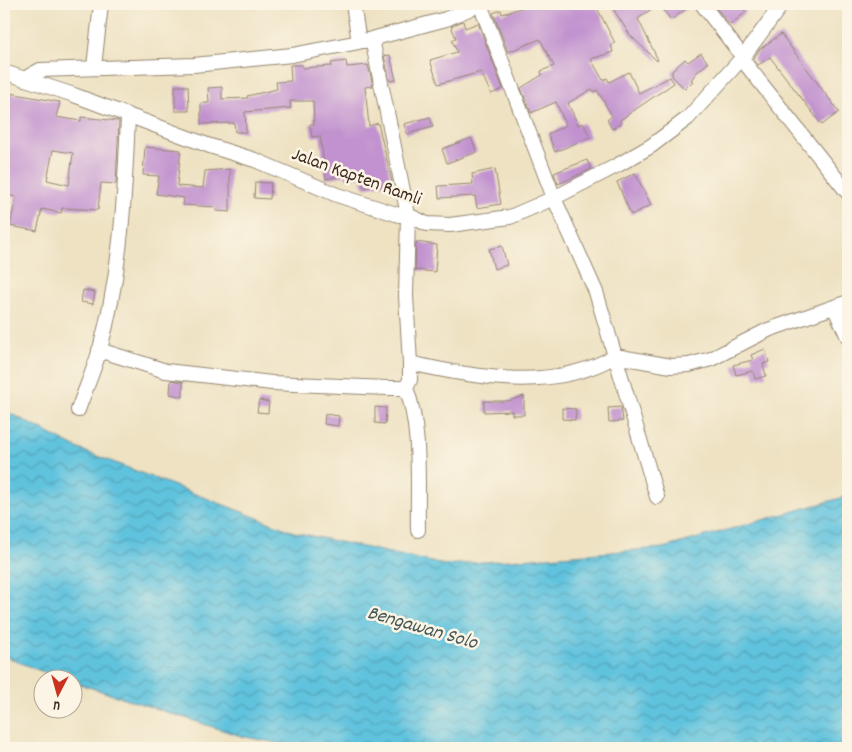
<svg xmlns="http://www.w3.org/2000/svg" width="852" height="752" font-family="Dekko,sans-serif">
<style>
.water{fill:url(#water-waves);stroke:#4e767e}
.building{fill:#c192cf;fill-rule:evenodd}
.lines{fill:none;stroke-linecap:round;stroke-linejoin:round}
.street-casing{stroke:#948670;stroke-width:16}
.street{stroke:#fff;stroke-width:14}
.labels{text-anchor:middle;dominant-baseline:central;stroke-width:5;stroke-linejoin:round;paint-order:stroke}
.street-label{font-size:19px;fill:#3b2a1e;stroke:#fcf5e5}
.water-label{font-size:20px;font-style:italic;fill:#465858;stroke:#fcf5e5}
</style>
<defs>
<pattern id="water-waves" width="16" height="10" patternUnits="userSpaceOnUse" patternTransform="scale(1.25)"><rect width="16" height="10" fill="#60c3de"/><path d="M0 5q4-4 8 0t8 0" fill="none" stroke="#509fb3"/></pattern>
</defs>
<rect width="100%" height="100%" fill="#fcf5e5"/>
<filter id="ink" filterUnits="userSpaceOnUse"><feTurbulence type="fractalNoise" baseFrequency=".02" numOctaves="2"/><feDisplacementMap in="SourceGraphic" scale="10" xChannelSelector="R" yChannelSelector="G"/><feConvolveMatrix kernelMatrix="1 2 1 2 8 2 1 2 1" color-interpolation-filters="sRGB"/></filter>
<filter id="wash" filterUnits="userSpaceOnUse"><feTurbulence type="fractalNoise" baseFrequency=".0096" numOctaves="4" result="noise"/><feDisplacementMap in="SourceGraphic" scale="20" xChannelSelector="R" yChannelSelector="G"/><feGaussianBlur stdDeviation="1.12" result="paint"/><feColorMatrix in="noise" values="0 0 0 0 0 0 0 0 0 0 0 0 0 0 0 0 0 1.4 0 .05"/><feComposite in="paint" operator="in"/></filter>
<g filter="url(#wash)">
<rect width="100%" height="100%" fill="#eee2c3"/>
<!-- water -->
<path class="water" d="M4 410 79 449 294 532 445 565 663 548 848 496V748H302L241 736 73 682 72 680 38 670 4 656Z"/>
<g id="blocks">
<!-- building -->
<path class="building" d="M534 4H595L615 43 611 45 613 52 591 59 603 80 607 78 609 82 629 72 639 93 670 77 674 83 620 120 621 123 612 129 607 120 612 116 597 90 594 92 592 89 568 103 578 125 583 123 590 137 555 152 548 134 566 125 556 102 531 113 521 88 542 75 541 71 554 66 540 39 508 52 493 13 501 10 502 14Z
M610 4H658L638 19 658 60 657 61 630 35Z
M659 4H693L671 20Z
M713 4H739L746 12 730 25Z
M463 21 465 28 478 23 503 89 491 94 481 72 438 84 430 60 457 52 452 40 456 38 451 26Z
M781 34 839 112 822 125 770 57 758 65 753 59 760 49Z
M701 53 708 63 697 72 691 80 693 81 685 89 672 76V71L685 59 688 62Z
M390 55 396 80 390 81 384 56Z
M346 61 347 67 368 65 373 86 365 87 369 126 378 123 392 182 364 188 361 177 346 178V175L326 179 320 136 312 137 310 124H314L313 101H290L291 108 245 112 246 132H235L234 123 201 124V103H209L208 88 222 87V99L248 98 247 96 277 89 276 82 291 81 290 65H302V68L332 66 331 63Z
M175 86H188L189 111H175Z
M4 92 60 102 56 117 81 121V117L119 121 116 184 101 183 98 210 62 208 61 213 42 209 37 231 10 226 16 197 4 194ZM53 150 73 153 69 185 47 180Z
M430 117 433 127 407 134 404 124Z
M471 138 477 152 447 163 442 149Z
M145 147 181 150 177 186 203 188 205 171 230 169V212L216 211V207L183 205 184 198 156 194 159 176 143 175Z
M587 160 591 169 558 184 554 173Z
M495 169 501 204 477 208 475 196 439 198 438 186 473 184 472 174Z
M635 173 651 205 631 215 617 182Z
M255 182 271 183 270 199 254 198Z
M416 242 437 245 435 272 415 270Z
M502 246 507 265 494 269 489 249Z
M83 290 95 292 93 304 81 302Z
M765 349 769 362 763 364 766 376 755 379 753 371 736 375 733 365 753 360 751 355Z
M171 380 183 382V397L170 394Z
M524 396V415H512V411L484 412V401H508Z
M259 400 269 402 268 413 257 412Z
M375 407 386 408 385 424 375 423Z
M621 407 623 421 609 422 608 408Z
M562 408 576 409 575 420 562 419Z
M325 414 339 416 338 426 324 424Z"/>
</g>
</g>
<g filter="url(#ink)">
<use href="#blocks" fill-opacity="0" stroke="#948670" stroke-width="1"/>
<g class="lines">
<!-- street casing -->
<g class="street-casing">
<path id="street" d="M480 4 554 198 596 292 615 356 671 366 689 365 711 359 768 330 848 302
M702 4 743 57
M372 39 408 215 406 296 410 363C475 378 555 392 615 356L657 497
M364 41 446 19 480 4
M741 58 848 193
M94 67 101 4
M4 72 74 95 210 146 255 160 337 195 399 215H408L427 224 450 225 510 217 554 198 618 165 651 146 688 118 743 57 782 4
M24 79 40 70 194 65 292 55 359 42 353 4
M834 307 848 337
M99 350 166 371 272 383 387 388H406L410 380V363
M406 388C422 429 417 486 418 530
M78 410C85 390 94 370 100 349 121 274 125 194 128 116"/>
</g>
<!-- street -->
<use href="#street" class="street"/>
</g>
</g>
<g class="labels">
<!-- street labels -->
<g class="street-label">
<text transform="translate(356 178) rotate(20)">Jalan Kapten Ramli</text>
</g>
<!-- water labels -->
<g class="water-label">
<text transform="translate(422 629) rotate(16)">Bengawan Solo</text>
</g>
</g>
<!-- margin -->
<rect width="852" height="752" fill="none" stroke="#fcf5e5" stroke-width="20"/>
<!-- north arrow -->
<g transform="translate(58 694) rotate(186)"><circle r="24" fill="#fcf5e5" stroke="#afa495"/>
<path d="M0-4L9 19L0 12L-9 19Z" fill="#c8321e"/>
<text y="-8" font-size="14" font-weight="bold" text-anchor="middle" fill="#3b2a1e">U</text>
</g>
</svg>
